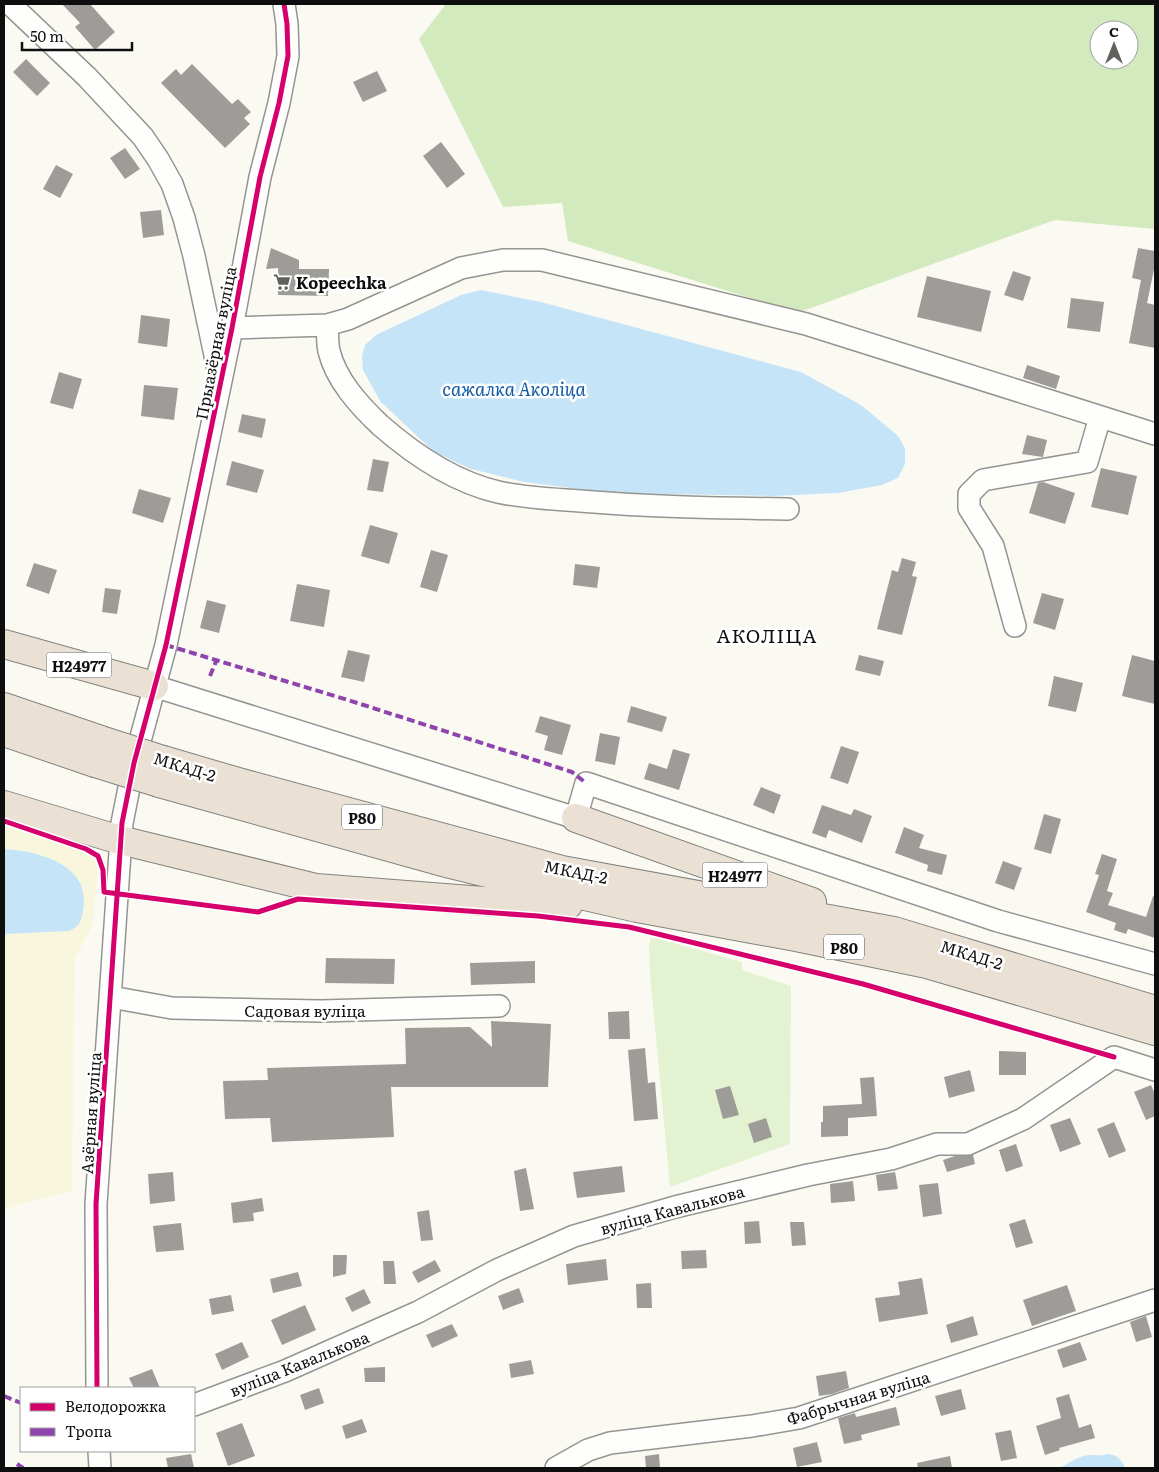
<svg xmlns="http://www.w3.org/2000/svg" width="1159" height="1472" font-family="Literata,serif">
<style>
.farmland{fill:#f8f7de}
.green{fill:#e3f2d1}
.forest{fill:#d2eabe;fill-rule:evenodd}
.water{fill:#c6e4f7}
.building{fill:#9e9c98}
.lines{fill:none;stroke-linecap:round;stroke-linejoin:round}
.minor-casing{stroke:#959491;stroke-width:24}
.highway-casing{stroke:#82827e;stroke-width:30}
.minor{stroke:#fefefd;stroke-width:21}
.highway{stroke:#eae0d4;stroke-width:28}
.highway-bridge-casing{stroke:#82827e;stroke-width:30;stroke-linecap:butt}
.highway-bridge{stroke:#eae0d4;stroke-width:28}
.quiet{stroke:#8e44ad;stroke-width:4;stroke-dasharray:8 4;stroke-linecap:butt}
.cycleway-casing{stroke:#fff;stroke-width:8}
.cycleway{stroke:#d6006c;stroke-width:5}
.labels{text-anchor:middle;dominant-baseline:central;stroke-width:5;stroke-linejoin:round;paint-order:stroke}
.shield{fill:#fff;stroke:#565656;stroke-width:1}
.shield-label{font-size:15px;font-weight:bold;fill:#0e0e0e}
.poi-label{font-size:16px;font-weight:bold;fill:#0e0e0e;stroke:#fff;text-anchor:start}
.street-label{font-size:16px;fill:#0e0e0e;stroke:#fff}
.water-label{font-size:18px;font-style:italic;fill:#115ca6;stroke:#fff}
.quarter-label{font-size:19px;letter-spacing:1px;fill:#0e0e0e;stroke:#fff}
</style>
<rect width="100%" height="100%" fill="#fbfaf2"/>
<!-- farmland -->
<path class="farmland" d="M4 826 90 853 98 868 93 924 75 959 72 1191 4 1209Z"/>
<!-- green -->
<path class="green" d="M651 937 742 962V970L791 986 790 1144 670 1187 650 974 649 946Z"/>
<!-- forest -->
<path class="forest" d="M446 4H1155V229L1055 220 797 313 568 241 562 203 503 207 419 39ZM1099 30H1129V60H1099Z"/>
<!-- water -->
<path class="water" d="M481 290 541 302 801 372 861 405 898 436 905 448V464L898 478 882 485 838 493 774 496 611 493 524 482 471 469 434 452 380 401 363 370 362 356 365 345 376 335 461 295Z
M4 849C39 851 92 865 83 910 82 920 79 927 69 931L4 934Z
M1108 1454C1118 1455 1121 1459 1125 1468H1060C1069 1463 1080 1455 1091 1455 1098 1455 1101 1456 1108 1454Z"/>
<!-- building -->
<path class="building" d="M62 4H90L115 32 95 50 75 27 80 23Z
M26 59 50 83 37 96 13 72Z
M192 64 232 104 238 99 251 112 244 118 250 124 225 148 161 83 176 69 181 75Z
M377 71 387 91 363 102 353 82Z
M441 142 465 174 447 188 423 156Z
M125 148 140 169 125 179 110 158Z
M56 165 73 174 60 198 43 189Z
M161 210 164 235 143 238 140 212Z
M271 248 299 260V269H329L328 296 278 295V268L266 269Z
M1138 248 1155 251V265L1147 303 1155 305V348L1129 343 1141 280 1132 278Z
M1013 271 1031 277 1023 301 1004 295Z
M927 276 991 291 981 332 917 317Z
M1071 298 1104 302 1100 332 1067 328Z
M141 315 170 319 167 347 138 343Z
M1027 365 1060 376 1056 389 1023 378Z
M59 372 82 379 73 409 50 403Z
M144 385 178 388 174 420 141 416Z
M242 414 266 419 262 438 238 432Z
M1027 435 1047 440 1043 457 1022 454Z
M373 459 389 462 383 492 367 490Z
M232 461 264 470 257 493 226 485Z
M1101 468 1137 476 1128 515 1091 507Z
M1043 482 1075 493 1065 524 1029 513 1038 483Z
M139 489 171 498 163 523 132 513Z
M370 525 398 533 389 564 361 556Z
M431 550 448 555 437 592 420 587Z
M902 558 916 562 912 576 917 577 902 635 877 629 892 570 898 572Z
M34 563 57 570 49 594 26 586Z
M575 564 600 567 597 588 573 585Z
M297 584 330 590 324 627 290 621Z
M105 588 121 590 117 614 102 612Z
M1042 593 1064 599 1055 630 1033 623Z
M207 600 226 605 219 633 200 628Z
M348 650 370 655 364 682 341 677Z
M859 655 884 661 880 676 855 670Z
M1132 655 1155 661V704L1122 696Z
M1054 676 1083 683 1076 712 1048 706Z
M631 706 667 717 662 732 627 722Z
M540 716 571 725 562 755 544 750 548 736 535 732Z
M600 733 620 737 615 765 595 761Z
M841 746 859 752 848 784 830 778Z
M673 749 690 754 679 790 644 779 649 763 667 769Z
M761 787 781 795 774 814 753 805Z
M822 805 851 815 854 809 872 816 862 843 829 830 826 838 812 833Z
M1044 814 1061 819 1051 854 1034 849Z
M904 827 924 835 919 848 947 855 942 875 927 871 928 865 895 853Z
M1102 854 1117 859 1107 891 1113 893 1108 905 1146 917 1153 896 1155 897V938L1128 929 1126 934 1114 930 1116 923 1086 912 1099 875 1095 874Z
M1003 861 1022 868 1014 890 995 883Z
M326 958 395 959 394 984 325 983Z
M535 961V983L471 985 470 963Z
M629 1011 630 1039H609L608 1012Z
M491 1021 551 1024 548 1087H391L394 1137 272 1142 270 1118 225 1119 223 1081 268 1080 267 1068 406 1064 405 1028 470 1027 492 1047Z
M645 1048 648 1083 655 1082 658 1119 634 1121 628 1050Z
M999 1051 1026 1052V1075H999Z
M970 1070 975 1091 949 1098 944 1077Z
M874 1077 877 1116 848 1118V1136L821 1137V1122H823V1106L862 1104 860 1078Z
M1151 1085 1155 1094V1116L1146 1120 1134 1092Z
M730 1086 739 1115 723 1119 715 1090Z
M766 1118 772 1137 754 1143 748 1124Z
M1070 1118 1081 1144 1060 1152 1050 1125Z
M1114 1122 1126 1151 1109 1158 1097 1129Z
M1016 1144 1023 1166 1006 1172 999 1150Z
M973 1155 975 1164 947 1172 943 1160 955 1156Z
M622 1166 625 1192 577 1198 573 1172Z
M526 1168 534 1209 520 1211 514 1171Z
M173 1172 175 1201 150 1204 148 1174Z
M895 1172 898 1189 878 1191 876 1175Z
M853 1181 855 1201 831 1203 830 1184Z
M938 1183 942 1214 923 1217 919 1185Z
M262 1198 264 1211 253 1213 254 1221 233 1223 231 1203Z
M429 1210 433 1240 421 1241 417 1212Z
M1025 1219 1033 1243 1016 1248 1009 1224Z
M759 1221 761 1243 745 1244 744 1222Z
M790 1222H804L806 1245 792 1246Z
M181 1223 184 1250 156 1252 153 1226Z
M706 1250 707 1268 682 1269 681 1251Z
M333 1255H347L346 1274 333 1277Z
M606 1259 608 1280 568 1285 566 1264Z
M435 1260 441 1271 418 1283 412 1272Z
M383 1261H394L396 1284H384Z
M298 1272 302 1286 273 1293 270 1279Z
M922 1278 928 1314 879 1322 875 1298 900 1295 898 1282Z
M651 1283 652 1308H637L636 1284Z
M1067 1285 1076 1311 1032 1326 1023 1300Z
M519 1288 524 1302 503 1310 498 1296Z
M364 1289 371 1303 352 1312 345 1298Z
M231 1295 234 1311 212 1315 209 1299Z
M305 1305 316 1330 282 1345 271 1320Z
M973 1316 978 1335 951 1343 946 1325Z
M1146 1316 1152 1337 1136 1342 1130 1322Z
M452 1324 458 1336 432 1348 426 1335Z
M242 1342 249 1357 222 1370 215 1354Z
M1080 1342 1087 1360 1063 1368 1057 1350Z
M531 1360 534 1374 511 1378 509 1364Z
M385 1367V1382H365L364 1368Z
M152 1369 160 1388H134L129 1378Z
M846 1371 849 1388 832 1394 819 1396 816 1376Z
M319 1388 324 1403 305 1410 300 1395Z
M961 1389 966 1409 941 1416 935 1396Z
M1069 1394 1079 1428 1091 1424 1095 1438 1059 1448 1060 1450 1045 1455 1036 1426 1061 1418 1056 1398Z
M896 1407 900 1425 861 1435 862 1440 844 1444 838 1418 855 1413 856 1417Z
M362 1419 367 1432 346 1439 342 1426Z
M242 1423 255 1456 228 1466 216 1433Z
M1011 1430 1017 1458 1001 1461 995 1433Z
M817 1442 822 1462 797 1467 793 1448Z
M191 1454 194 1468H168L166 1458Z
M659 1454 660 1468H646L645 1456Z
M950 1456 952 1468H918L917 1463Z"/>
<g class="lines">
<!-- minor casing -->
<g class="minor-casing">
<path id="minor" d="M10 4 87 77 143 137 158 159 172 184 184 218 194 256 219 374
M327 325C328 333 327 343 329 351 336 380 359 405 380 425 413 454 455 482 498 492 525 498 553 499 580 501 650 507 719 508 788 509
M232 328 327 325 348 319 461 268 503 260H542L806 324 1155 434
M1015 626 993 546 969 508V494L983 480 1087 462 1100 417
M154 686 576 818 586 783 998 921 1155 964
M111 997 172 1008 321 1011 499 1006
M97 1388 96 1204 122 823 134 763 166 645 232 328 260 177 279 103 288 56 287 24 284 4
M194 1405 285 1371 418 1312 497 1270 574 1236 675 1207 808 1175 891 1159 937 1144H968L1023 1119 1114 1057 1155 1070
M99 1451 100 1468
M556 1468 588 1450 610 1443 752 1426 799 1418 1155 1300"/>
</g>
<!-- highway casing -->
<g class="highway-casing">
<path id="highway" d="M4 644 154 686
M4 707 101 740
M4 732 95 763
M163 760 238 782 562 870 894 931 1155 1010
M159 783 450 864 528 883 637 908 796 937 927 964 1155 1031
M4 805 120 840 316 888 484 901 568 905
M576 818 812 902"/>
</g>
<!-- minor -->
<use href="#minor" class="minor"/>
<!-- highway -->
<use href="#highway" class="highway"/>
<!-- highway-bridge casing -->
<g class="highway-bridge-casing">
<path id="highway-bridge" d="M101 740 163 760
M95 763 159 783"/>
</g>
<!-- highway-bridge -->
<use href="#highway-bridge" class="highway-bridge"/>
<!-- quiet -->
<path class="quiet" d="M166 645 348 700 572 772 586 783
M210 676 217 659
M4 1396 21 1403
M17 1464 23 1468"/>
<!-- cycleway casing -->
<g class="cycleway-casing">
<path id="cycleway" d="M4 821 86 849 98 856 103 870 104 892 258 912 298 899 538 916 629 927 863 984 1114 1057
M97 1388 96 1204 122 823 134 763 166 645 232 328 260 177 279 103 288 56 287 24 284 4"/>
</g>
<!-- cycleway -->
<use href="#cycleway" class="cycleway"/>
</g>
<!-- icons -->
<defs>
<g id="supermarket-bare" transform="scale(1.35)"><path d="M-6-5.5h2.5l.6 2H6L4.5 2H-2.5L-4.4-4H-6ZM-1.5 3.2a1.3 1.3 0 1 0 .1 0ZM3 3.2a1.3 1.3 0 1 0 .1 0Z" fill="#61615e" stroke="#fff" stroke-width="2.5" paint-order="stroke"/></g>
</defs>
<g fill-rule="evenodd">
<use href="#supermarket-bare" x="282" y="282"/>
</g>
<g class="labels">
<!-- shield labels -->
<g class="shield">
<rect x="46.5" y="652.5" width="65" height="25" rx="4"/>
<rect x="342" y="804.5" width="40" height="25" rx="4"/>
<rect x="702.5" y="862.5" width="65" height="25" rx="4"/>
<rect x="824" y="934.5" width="40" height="25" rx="4"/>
</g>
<g class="shield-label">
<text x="79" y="665">Н24977</text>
<text x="362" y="817">Р80</text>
<text x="735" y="875">Н24977</text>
<text x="844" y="947">Р80</text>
</g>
<!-- poi labels -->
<g class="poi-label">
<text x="296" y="282">Kopeechka</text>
</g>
<!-- street labels -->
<g class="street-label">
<text transform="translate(215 343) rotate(-79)">Прыазёрная вуліца</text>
<text transform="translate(185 766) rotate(17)">МКАД-2</text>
<text transform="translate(576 871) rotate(11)">МКАД-2</text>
<text transform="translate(972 954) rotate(17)">МКАД-2</text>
<text x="305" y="1010">Садовая вуліца</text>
<text transform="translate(90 1113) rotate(-86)">Азёрная вуліца</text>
<text transform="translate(672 1209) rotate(-15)">вуліца Кавалькова</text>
<text transform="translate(299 1363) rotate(-22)">вуліца Кавалькова</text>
<text transform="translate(858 1397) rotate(-17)">Фабрычная вуліца</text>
</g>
<!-- water labels -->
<g class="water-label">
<text x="514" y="388">сажалка Аколіца</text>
</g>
<!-- quarter labels -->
<g class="quarter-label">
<text x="767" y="635">АКОЛІЦА</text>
</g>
</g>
<!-- border -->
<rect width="1159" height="1472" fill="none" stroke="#0e0e0e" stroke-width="10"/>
<!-- legend -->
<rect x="20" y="1387" width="175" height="65" fill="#ffffff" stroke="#9f9f9f"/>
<rect x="30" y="1403" width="25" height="8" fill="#d6006c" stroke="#9f9f9f"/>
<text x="65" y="1412" font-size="15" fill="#0e0e0e">Велодорожка</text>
<rect x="30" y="1428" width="25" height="8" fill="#8e44ad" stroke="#9f9f9f"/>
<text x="65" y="1437" font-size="15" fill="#0e0e0e">Тропа</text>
<!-- north arrow -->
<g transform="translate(1114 45)"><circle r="24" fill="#ffffff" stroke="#9f9f9f"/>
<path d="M0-4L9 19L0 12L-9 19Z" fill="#61615e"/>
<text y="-8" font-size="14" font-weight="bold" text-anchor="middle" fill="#0e0e0e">С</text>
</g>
<!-- scale -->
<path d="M22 42v8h110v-8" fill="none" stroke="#0e0e0e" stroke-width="2.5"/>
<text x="30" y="42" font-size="15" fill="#0e0e0e" stroke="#ffffff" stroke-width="4" paint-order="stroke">50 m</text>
</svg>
